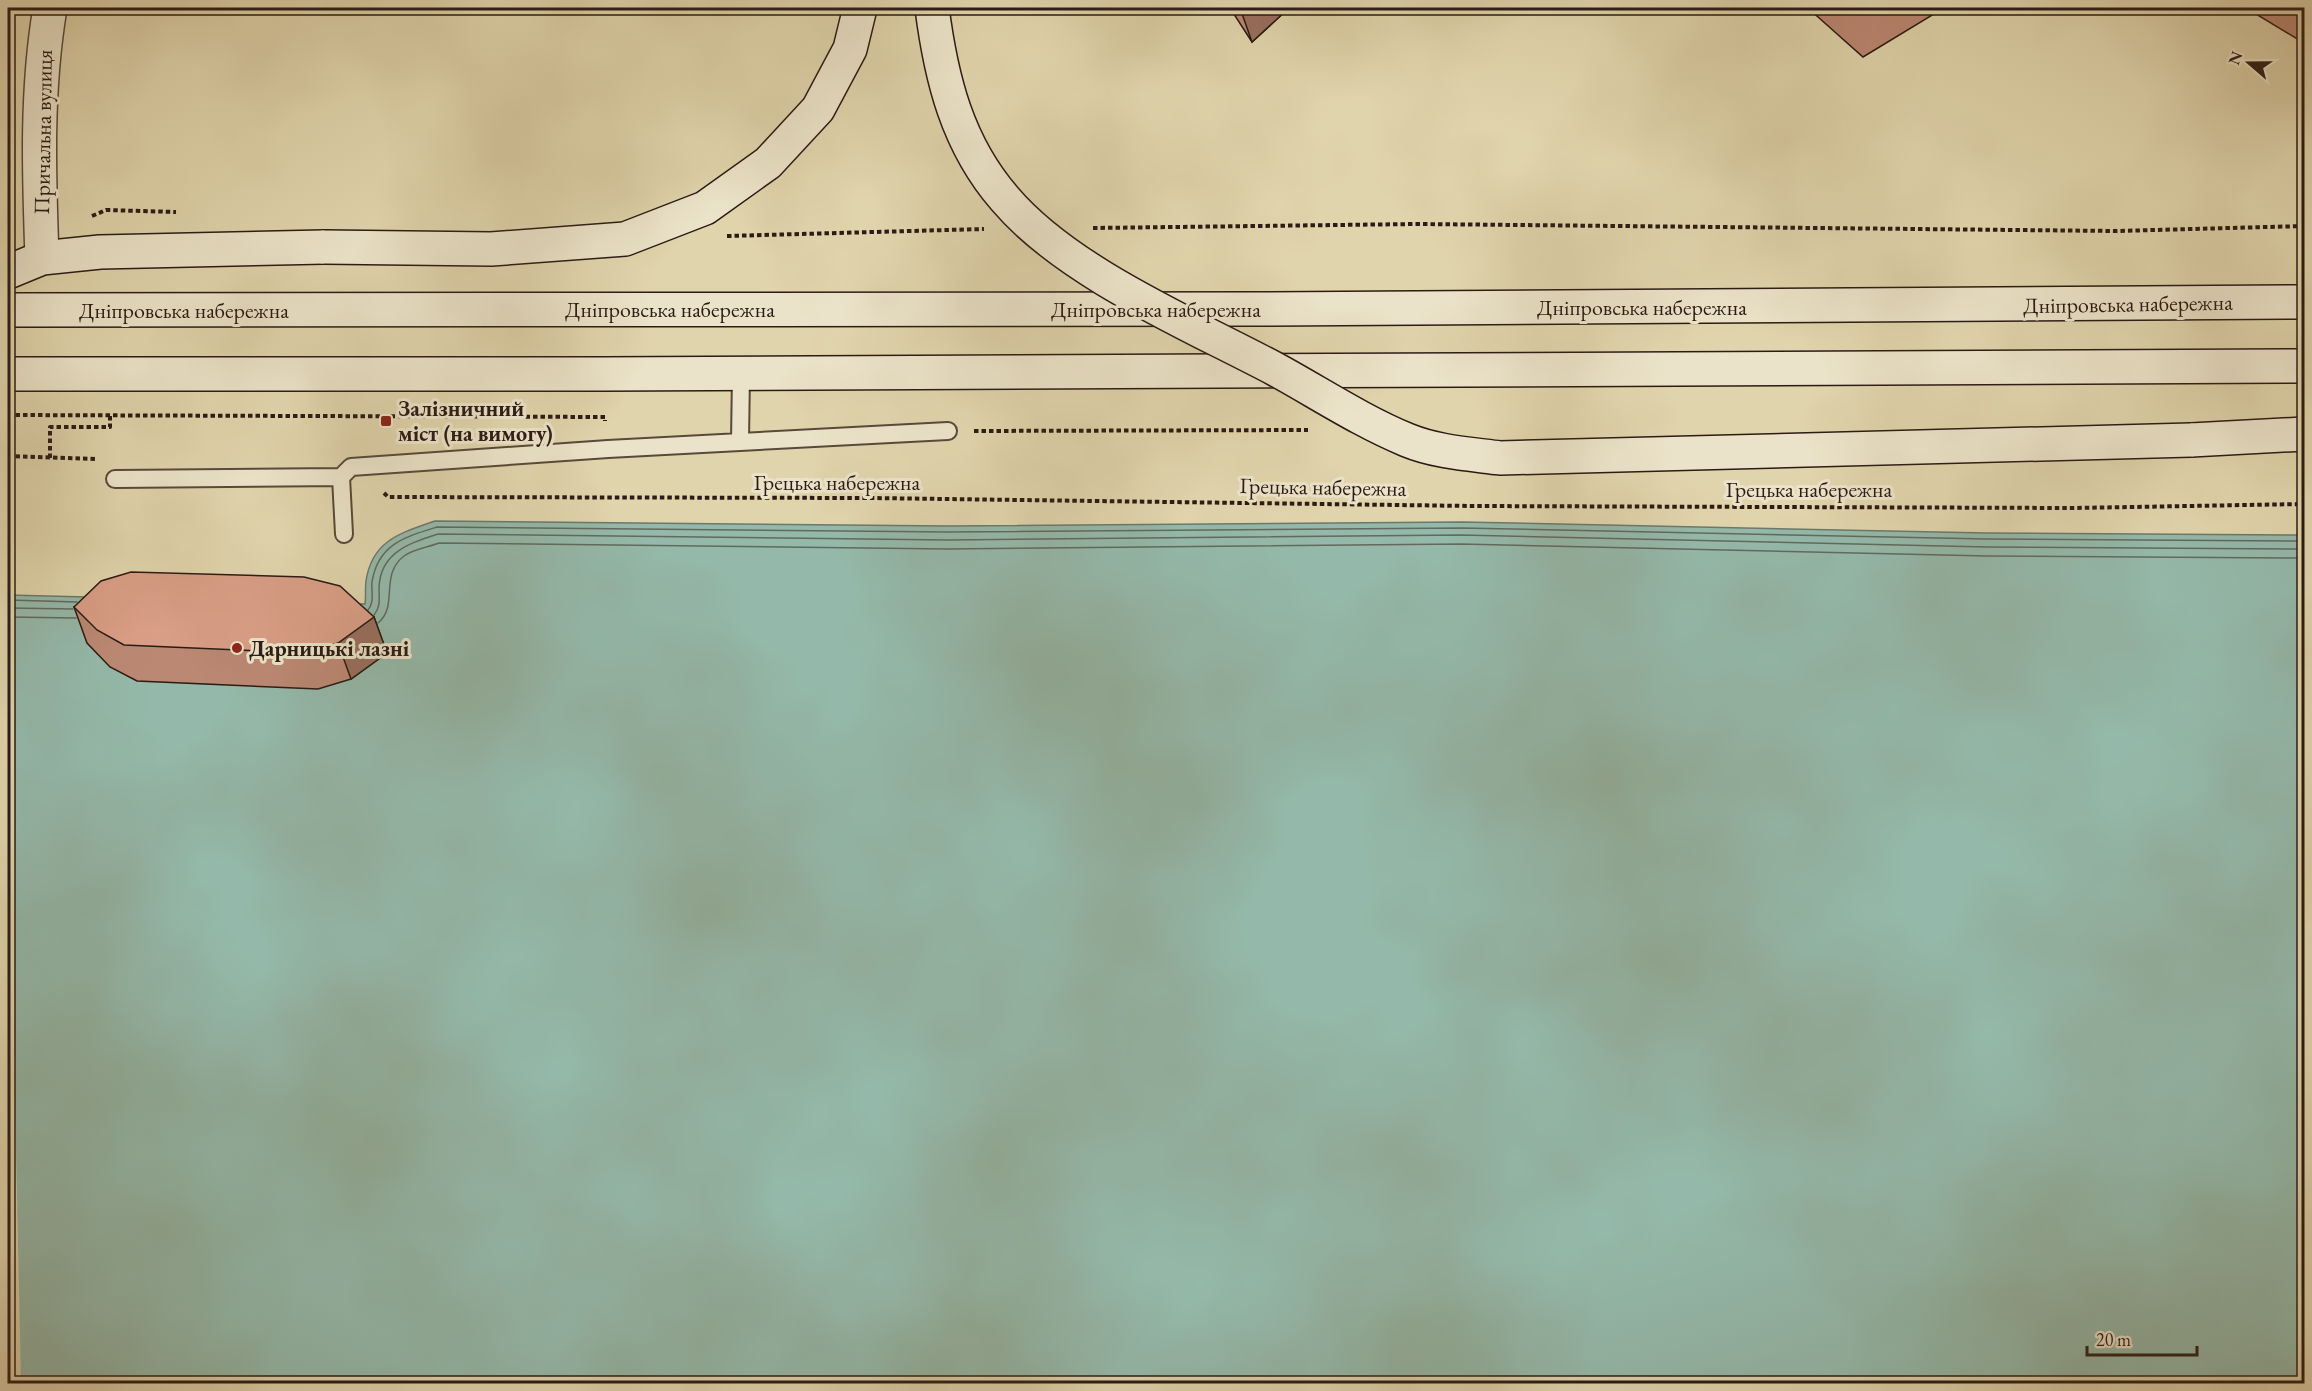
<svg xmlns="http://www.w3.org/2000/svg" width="2312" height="1391" font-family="'EB Garamond',serif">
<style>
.water{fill:#94b8a9;stroke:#6a796d;stroke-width:1.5}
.pier{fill:#e0d4ac}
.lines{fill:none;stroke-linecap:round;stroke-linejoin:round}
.shore{stroke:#606a5e;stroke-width:1.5}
.service-casing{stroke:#58493a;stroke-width:20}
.minor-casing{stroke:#58493a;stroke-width:36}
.secondary-casing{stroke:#2b1b14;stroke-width:36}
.path{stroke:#2b1b14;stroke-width:4;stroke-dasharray:4.5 3;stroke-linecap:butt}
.service{stroke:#ebe3c9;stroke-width:16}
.minor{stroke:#ebe3c9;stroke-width:33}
.secondary{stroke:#ebe3c9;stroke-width:33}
.secondary-bridge-casing{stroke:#2b1b14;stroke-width:36;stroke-linecap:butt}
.secondary-bridge{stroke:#ebe3c9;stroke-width:33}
.wall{fill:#bb8873;stroke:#2b1b14;stroke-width:1.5}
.shaded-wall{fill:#986f5e;stroke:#2b1b14;stroke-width:1.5}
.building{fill:#d99e86;stroke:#2b1b14;stroke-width:1.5}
.poi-dot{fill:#8f2418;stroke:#ebe3c9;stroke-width:2}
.labels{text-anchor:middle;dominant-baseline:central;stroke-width:6;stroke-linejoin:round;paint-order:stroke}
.street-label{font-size:22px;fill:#2b1b14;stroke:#ebe3c9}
.poi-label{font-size:22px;font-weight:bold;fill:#2b1b14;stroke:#ebe3c9;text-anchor:start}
</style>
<rect width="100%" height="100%" fill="#e0d4ac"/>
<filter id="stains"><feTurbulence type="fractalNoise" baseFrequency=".00333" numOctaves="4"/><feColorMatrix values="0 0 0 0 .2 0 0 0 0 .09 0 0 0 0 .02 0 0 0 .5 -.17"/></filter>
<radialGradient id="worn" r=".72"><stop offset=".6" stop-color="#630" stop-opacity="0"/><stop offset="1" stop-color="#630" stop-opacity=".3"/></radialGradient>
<!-- water -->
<path class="water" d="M435 521 948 526 1461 522 1987 533 2304 535V1383L8 1384V595L365 604C366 597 365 589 366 581 372 540 401 533 435 521Z"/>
<!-- pier -->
<path class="pier" d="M8 774 21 1383V1384L8 1383Z"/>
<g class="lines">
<!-- shore -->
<path class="shore" d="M8 600 77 602
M8 608 73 609
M368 610C375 602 371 592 372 582 378 544 405 537 437 527L948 532 1461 528 1987 539 2304 541
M374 615C381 607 379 598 379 588 380 552 410 543 438 534L948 540 1461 535 1987 547 2304 549
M8 617 76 618
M378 623C399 606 379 575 404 556 413 549 429 547 439 543L948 549 1461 544 1987 556 2304 558"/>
<!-- service casing -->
<g class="service-casing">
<path id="service" d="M740 441 741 374
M341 477 344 534
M115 479 341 477 351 467 608 449 948 431"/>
</g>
<!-- minor casing -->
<g class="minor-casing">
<path id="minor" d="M42 258C39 174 36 91 50 8"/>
</g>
<!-- secondary casing -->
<g class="secondary-casing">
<path id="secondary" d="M8 272 42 258 100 252 324 247
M8 310 1260 309 2304 302
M8 374H603L2304 366
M2191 440 2304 434"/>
</g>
<!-- path -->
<path class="path" d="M92 216 106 210 176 212
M1093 228 1418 224 2117 231 2304 226
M727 236 984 229
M8 415 605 417V421
M974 431 1308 430
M8 456 97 459
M50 458V427H110V416
M384 493 388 497 871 498 1472 506 2073 508 2304 504"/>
<!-- service -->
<use href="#service" class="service"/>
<!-- minor -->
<use href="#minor" class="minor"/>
<!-- secondary -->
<use href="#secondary" class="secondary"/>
<!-- secondary-bridge casing -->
<g class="secondary-bridge-casing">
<path id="secondary-bridge" d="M932 8C941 78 957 144 1005 199 1067 272 1190 324 1275 369 1319 393 1361 421 1407 440 1436 452 1469 454 1500 458L2191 440
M324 247 491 249 625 239 705 208 768 163 818 109 850 49 860 8"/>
</g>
<!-- secondary-bridge -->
<use href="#secondary-bridge" class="secondary-bridge"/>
</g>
<!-- wall -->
<path class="wall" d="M1230 8H1289L1252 42Z
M1808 8H1938L1939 11 1863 57Z
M2246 8H2304V43Z
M74 607 374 617 387 653 351 679 318 689 137 681 110 667 87 643Z"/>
<!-- shaded-wall -->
<path class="shaded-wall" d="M1240 8H1289L1252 42Z
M374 617 387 653 351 679 338 643Z"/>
<!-- building -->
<path class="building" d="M131 572 304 577 340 586 374 617 338 643 305 653 124 645 97 630 74 607 101 581Z"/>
<!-- markers -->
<g class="poi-dot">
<rect x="380" y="415" width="12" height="12" rx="3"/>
<circle cx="237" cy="648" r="6"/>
</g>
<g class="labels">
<!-- street labels -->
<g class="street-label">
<text transform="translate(43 132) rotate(-89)">Причальна вулиця</text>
<text transform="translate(2128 304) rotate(-1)">Дніпровська набережна</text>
<text x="1642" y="307">Дніпровська набережна</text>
<text x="670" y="309">Дніпровська набережна</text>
<text x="1156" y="309">Дніпровська набережна</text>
<text x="184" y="310">Дніпровська набережна</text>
<text x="837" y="482">Грецька набережна</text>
<text transform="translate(1323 487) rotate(1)">Грецька набережна</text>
<text x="1809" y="489">Грецька набережна</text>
</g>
<!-- poi labels -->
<g class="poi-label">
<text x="398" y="408">Залізничний<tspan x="398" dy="25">міст (на вимогу)</tspan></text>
<text x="249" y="648">Дарницькі лазні</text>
</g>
</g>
<!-- margin -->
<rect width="2312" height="1391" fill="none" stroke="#e0d4ac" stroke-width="30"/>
<rect x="9" y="9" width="2294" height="1373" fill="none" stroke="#2b1b14" stroke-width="3"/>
<rect x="15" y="15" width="2282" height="1361" fill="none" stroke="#2b1b14" stroke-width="1.5"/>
<!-- north arrow -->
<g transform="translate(2249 63) rotate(290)" stroke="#ebe3c9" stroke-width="4.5" paint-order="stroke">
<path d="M0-4.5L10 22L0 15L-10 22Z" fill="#2b1b14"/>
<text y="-9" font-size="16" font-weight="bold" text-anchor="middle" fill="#2b1b14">N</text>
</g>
<!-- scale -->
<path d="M2087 1346v9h110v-9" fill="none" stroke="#2b1b14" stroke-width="3"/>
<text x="2096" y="1346" font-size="18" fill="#2b1b14" stroke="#ebe3c9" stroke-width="4.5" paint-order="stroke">20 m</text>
<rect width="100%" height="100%" filter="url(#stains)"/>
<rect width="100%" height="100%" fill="url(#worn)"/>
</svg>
